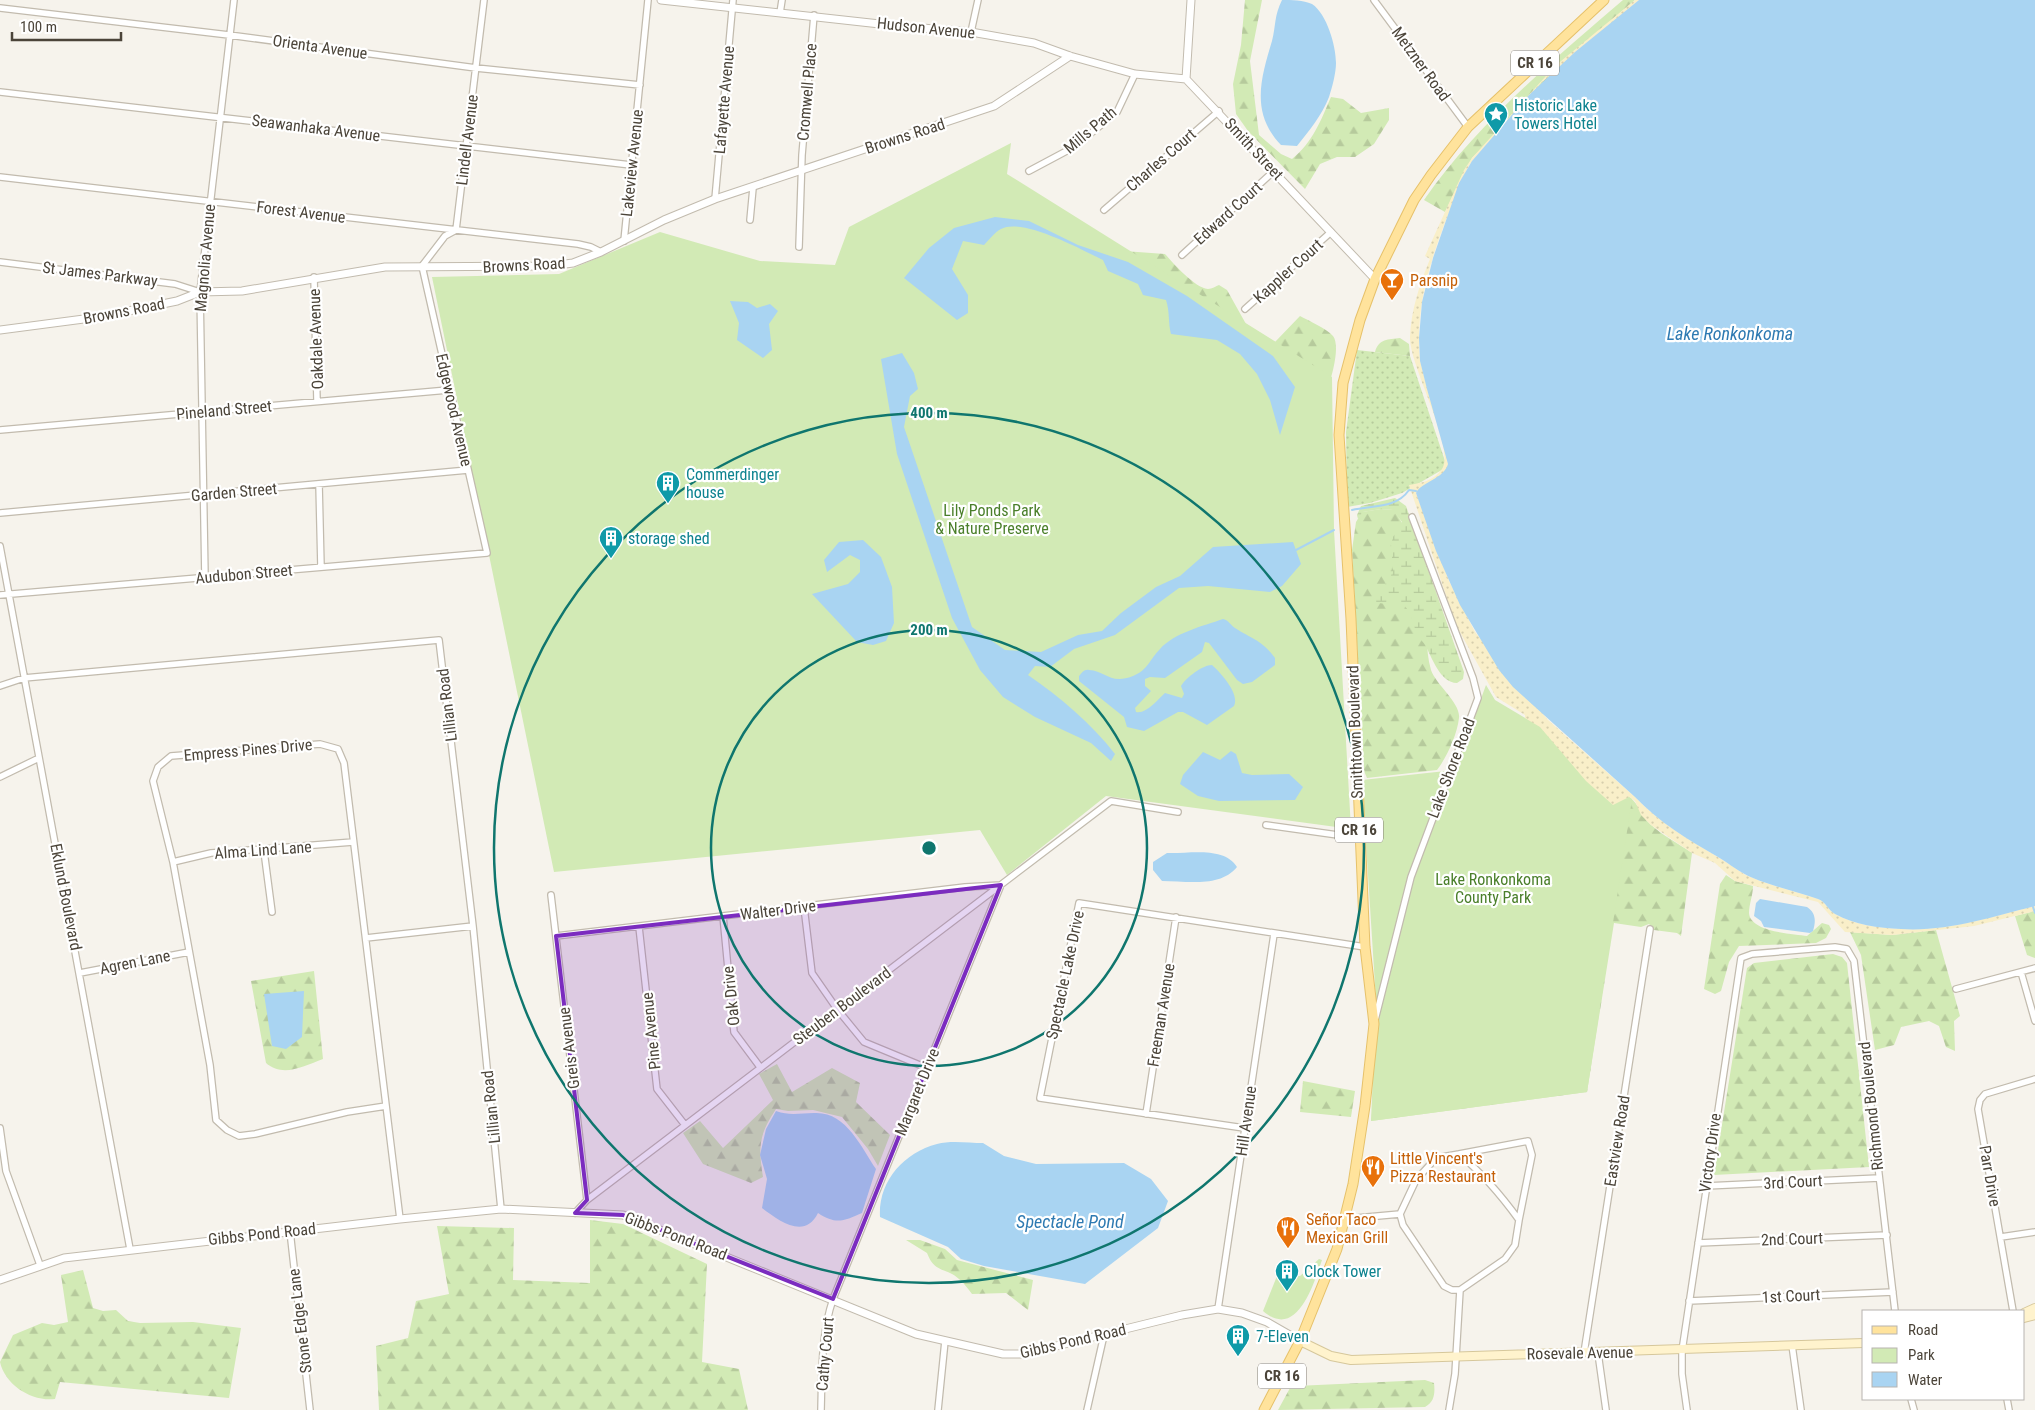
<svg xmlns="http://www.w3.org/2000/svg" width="2035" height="1410" font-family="'Roboto Condensed',sans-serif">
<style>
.grass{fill:url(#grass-dots)}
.forest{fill:url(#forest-firs)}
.wetland{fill:url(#wetland-marsh)}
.sand{fill:url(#sand-dots)}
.park{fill:#d2eab5}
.water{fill:#a9d4f2}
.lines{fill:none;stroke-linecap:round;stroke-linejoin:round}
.stream{stroke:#a9d4f2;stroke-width:2}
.minor-casing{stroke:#c2bbae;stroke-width:8}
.tertiary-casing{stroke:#c2bbae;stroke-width:9}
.secondary-casing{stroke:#d6c79b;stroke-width:10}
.primary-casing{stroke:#e6c16a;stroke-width:11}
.minor{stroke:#fff;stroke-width:5.5}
.tertiary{stroke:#fff;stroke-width:7}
.secondary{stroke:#fff3cd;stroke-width:8}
.primary{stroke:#ffe39c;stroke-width:9}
.marked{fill:#7b2cbf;fill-opacity:0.2;stroke:#7b2cbf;stroke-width:4;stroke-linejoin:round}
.ring{fill:none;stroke:#0f766e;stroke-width:2.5}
.labels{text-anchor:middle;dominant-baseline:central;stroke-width:4.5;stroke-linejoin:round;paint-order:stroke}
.shield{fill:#fff;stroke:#817c74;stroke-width:1}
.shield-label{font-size:15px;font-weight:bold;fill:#4b4439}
.street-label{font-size:16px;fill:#4b4439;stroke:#fff}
.culture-label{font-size:16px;fill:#0d838f;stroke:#fff;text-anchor:start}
.food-label{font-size:16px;fill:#c56008;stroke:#fff;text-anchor:start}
.park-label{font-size:16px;fill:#4a7f2a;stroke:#fff}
.water-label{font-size:18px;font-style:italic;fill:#2e7ab2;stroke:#fff}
.centre{fill:#0f766e;stroke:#fff;stroke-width:2.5}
.ring-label{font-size:15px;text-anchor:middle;font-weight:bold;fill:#0f766e;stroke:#fff;stroke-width:4.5;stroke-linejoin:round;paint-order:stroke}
</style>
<defs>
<pattern id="grass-dots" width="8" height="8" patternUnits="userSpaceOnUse" patternTransform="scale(1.25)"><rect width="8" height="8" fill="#d2eab5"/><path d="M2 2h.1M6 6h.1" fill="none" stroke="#b6ca9c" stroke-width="1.8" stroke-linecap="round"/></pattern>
<pattern id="forest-firs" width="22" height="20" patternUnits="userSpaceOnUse" patternTransform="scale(1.25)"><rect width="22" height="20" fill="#d2eab5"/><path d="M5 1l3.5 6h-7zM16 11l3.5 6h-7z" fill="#b6ca9c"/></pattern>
<pattern id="wetland-marsh" width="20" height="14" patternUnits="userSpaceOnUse" patternTransform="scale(1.25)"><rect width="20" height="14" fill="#d2eab5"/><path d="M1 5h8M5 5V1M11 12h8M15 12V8" fill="none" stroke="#b6ca9c"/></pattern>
<pattern id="sand-dots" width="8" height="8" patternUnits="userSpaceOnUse" patternTransform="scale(1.25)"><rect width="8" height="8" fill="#f9efc9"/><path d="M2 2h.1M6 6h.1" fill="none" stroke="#d7cead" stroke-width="1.8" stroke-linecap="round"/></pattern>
</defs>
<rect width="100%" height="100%" fill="#f6f3ec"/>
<!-- grass -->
<path class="grass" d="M1357 350 1410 356 1447 467 1402 493 1370 503 1347 507 1346 432Z"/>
<!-- forest -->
<path class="forest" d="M1245 0H1262L1250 61 1259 135 1281 154 1292 159C1313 142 1321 120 1331 97L1343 99 1361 113 1389 108V120L1374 144 1355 157H1337L1320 164 1305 189 1248 131 1236 114 1233 84 1241 45Z
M1623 0H1635L1598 32 1472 158 1445 212 1424 200C1475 126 1555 58 1623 0Z
M1124 251 1165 254C1173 263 1195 288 1208 289 1212 289 1216 286 1219 285L1227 290 1246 324 1275 342 1300 316C1309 321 1326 328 1333 336 1341 346 1331 381 1326 392Z
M1400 338 1409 344 1410 356 1375 352C1379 338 1388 340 1400 338Z
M1381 509 1394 510C1407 529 1424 564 1427 586 1430 614 1423 643 1431 670 1436 685 1461 703 1459 718 1457 735 1447 757 1437 770L1367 778 1364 771 1352 550 1356 522 1362 512Z
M1629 797C1639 803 1641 816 1650 824 1662 835 1679 844 1692 853L1681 936 1677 933 1654 930 1649 924 1641 927 1614 923 1587 1092 1371 1121 1378 1064 1403 964Z
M1726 875 1735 881 1753 886C1753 895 1749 904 1749 913 1750 932 1793 934 1807 936L1822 923 1829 925 1831 929 1826 938 1816 943 1739 946 1729 962 1721 991 1715 994 1704 989 1720 884Z
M2035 911V958L2027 955 2015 916Z
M1936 930 1960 1016 1954 1021 1955 1051 1946 1047 1939 1026 1929 1021 1901 1027 1894 1045 1875 1050 1861 955 1850 932 1892 935Z
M1833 954 1842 957 1847 963 1869 1167 1714 1175 1747 968 1754 963Z
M314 971 323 1059C304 1066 283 1078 266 1063L251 981Z
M777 1064 792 1092 832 1068 860 1083 856 1102 890 1135 878 1166 868 1149 842 1117 813 1110 788 1111 776 1109C759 1135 758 1146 763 1177L751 1183 703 1164 683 1133 700 1121 723 1148 773 1100 759 1074Z
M1303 1081 1355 1091 1351 1117 1300 1112Z
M590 1220 623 1224 707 1264 702 1362 739 1369 748 1410H379L376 1346 408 1338 416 1301 449 1294 437 1226 514 1228 513 1280 590 1283Z
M906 1240H920L945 1249 957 1260 1033 1280 1028 1310 1006 1293 972 1294C968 1289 964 1283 959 1279 946 1267 935 1274 927 1253Z
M83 1270 93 1308 103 1311 116 1310 128 1321 140 1323 193 1322 241 1328 229 1398 60 1382 55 1399C32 1402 5 1385 0 1362L13 1335 42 1323 54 1325 68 1322 61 1275Z
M1425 1380 1434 1383C1435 1392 1435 1402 1425 1407L1278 1410 1290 1388 1296 1386Z"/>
<!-- wetland -->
<path class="wetland" d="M1395 498 1406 506 1464 672 1463 679 1457 683C1440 683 1432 657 1425 645 1423 641 1417 637 1416 632 1412 619 1411 611 1400 601L1387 604 1370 602V599L1388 582 1393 571 1391 544 1393 537 1402 522 1393 510 1381 509 1363 512 1358 519 1357 515 1361 506Z"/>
<!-- sand -->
<path class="sand" d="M1635 0H1639L1541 83 1472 161 1467 169C1442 229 1413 293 1420 359 1423 379 1451 456 1448 466 1444 477 1424 486 1416 493L1449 581 1475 632 1548 720 1635 797C1661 824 1690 840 1721 859 1732 865 1741 874 1753 878 1775 887 1797 892 1818 899 1826 902 1828 910 1835 914 1855 925 1878 928 1901 929 1946 932 1992 916 2035 906V911L1974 926 1892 935 1845 932 1818 902 1735 881 1715 863 1692 853 1651 825 1641 815 1635 801 1629 797 1614 812 1525 726V715L1496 697 1456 625 1409 485C1421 483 1434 481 1442 469 1456 447 1409 366 1410 337 1411 310 1420 283 1430 259L1425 256 1464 170 1472 158 1555 66Z"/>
<!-- park -->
<path class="park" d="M1011 143 1007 174 1332 377 1334 530 1351 829 1106 796 1007 875 980 830 554 872 432 277 559 274 660 232 760 261 835 265 849 227Z
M1486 685 1495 700 1540 727 1586 781 1613 805 1629 797 1632 799 1587 1092 1371 1121 1376 1001 1362 780 1455 770Z
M1319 1259 1322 1260C1314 1283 1297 1341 1263 1311L1277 1276H1300Z"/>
<!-- water -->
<path class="water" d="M1282 0C1292 0 1303 0 1312 4 1327 14 1336 46 1336 63 1336 73 1332 88 1329 97 1322 115 1309 131 1297 146L1281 145C1250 113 1261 78 1272 41 1276 25 1274 16 1282 0Z
M1639 0H2035V906C1992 917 1946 932 1901 929 1878 928 1855 925 1835 914 1828 910 1826 902 1818 899 1797 892 1775 887 1753 878 1740 873 1730 864 1718 857 1687 839 1660 823 1635 797L1513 687 1499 670 1460 605 1436 551 1416 493C1421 482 1444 479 1448 464L1427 389 1420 361 1419 338 1422 302 1433 258 1459 183 1472 161 1529 95 1575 52Z
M995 217 1029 221 1078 245 1128 262 1187 296 1273 356 1295 387 1280 435 1270 400 1257 374 1240 354 1217 340 1171 334C1168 323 1170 312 1166 300L1143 295 1138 284 1108 271 1103 260C1082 250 1022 217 1001 229 995 232 989 240 984 245L963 241 952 269 968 295V313L957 320 904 278 929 248 954 228Z
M730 301 748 302 757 308 770 304 778 311 769 324 772 350 763 358 737 340 739 323Z
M902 353 914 373 918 389 910 396 904 427 972 627 1005 650 1041 652 1078 635 1102 631 1121 613 1156 587 1180 576 1213 547 1293 542 1301 564 1282 586 1270 592 1208 586 1179 588 1115 635 1074 649 1050 667 1035 666 1028 675C1060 697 1091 723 1115 754L1111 761 1091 743 1035 717 1003 697 980 670 952 618 897 454 881 359Z
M863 540 881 557 892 587 894 623 886 641 873 645 857 642 812 594 848 584 860 572V560L850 555 827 572 824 560 839 542Z
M1223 619C1230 621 1230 625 1235 628 1252 639 1262 640 1275 658V665L1252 682 1243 684 1237 680 1209 643 1205 642 1202 652 1165 678 1150 677 1145 679V686L1151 691 1135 708 1136 712C1147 714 1157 700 1165 693L1182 698 1184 694 1181 686C1186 678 1202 665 1212 665 1221 673 1240 694 1234 706L1207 725 1183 712H1178L1144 731 1127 727 1124 717 1079 681V676C1082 673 1084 669 1089 670 1106 671 1110 685 1133 676 1148 670 1150 659 1160 649 1174 633 1203 626 1223 619Z
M1231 751 1236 754 1242 773 1252 775 1289 774 1303 787 1295 800 1219 801 1198 796 1180 784 1183 775 1203 752 1220 760Z
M1167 853C1189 854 1224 846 1237 867 1220 888 1186 881 1162 881L1153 870V862Z
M1760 899 1807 907C1816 913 1816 921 1813 931L1810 933 1764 927 1761 921 1754 916 1756 903Z
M304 991 302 1037 286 1049 272 1046 264 994Z
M776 1111C790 1116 800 1113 814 1113 846 1111 861 1147 876 1169L862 1213C844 1221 836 1225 818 1213 805 1240 779 1221 762 1208L767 1179 760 1155 766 1129Z
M983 1143 1004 1156 1036 1164 1124 1163 1151 1179 1168 1201 1158 1228 1085 1284 984 1266 961 1259 948 1247 880 1217C878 1182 903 1153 937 1144 951 1140 969 1143 983 1143Z"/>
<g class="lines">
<!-- stream -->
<path class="stream" d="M1352 510C1372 505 1396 509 1409 490L1416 491
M1296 550 1334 530
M2033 907 2035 913"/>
<!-- minor casing -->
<g class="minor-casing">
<path id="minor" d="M1374 0 1468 127
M0 8 229 35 476 68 640 85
M780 13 782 0
M971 32 978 0
M0 92 631 165
M1029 171 1074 147 1117 112 1135 74
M0 177 578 244 591 247 601 252
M715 199 733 0
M1104 210 1219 111
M750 220 753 188
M624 241 648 0
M799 247 802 155 814 15
M1182 255 1274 171
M0 262 175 284 200 292
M314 277 317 401
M1245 309 1331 232
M0 430 448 390
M319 484 321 567
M0 513 468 470
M0 546 130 1249
M205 578 200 292 234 0
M0 595 487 553 422 266 445 236 456 230 484 0
M0 686 24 678 439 640 473 926 501 1209
M0 777 39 758
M1266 825 1359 838
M264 851 272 912
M173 862 211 853 353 842
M551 895 587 1200
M804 907 812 973 837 1009 864 1042 927 1068
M723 916 734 1032 760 1067
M639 927 657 1089 685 1125
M556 936 965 887 1001 885 833 1299C821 1334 822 1373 821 1410
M366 938 473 926
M2021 972 2035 1021
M80 973 189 952
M1956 989 2035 968
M1375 1020 1411 877 1478 698 1473 678 1412 517
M386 1106 347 1112 255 1134 239 1136 227 1130 216 1120 210 1065 173 862 153 781 158 767 171 756 320 744 338 749 344 763 400 1219
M1146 1114 1176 917
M0 1128 6 1171 40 1265
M1244 1128 1040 1098 1079 903 1365 947
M1459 1154 1528 1141 1532 1155 1519 1220
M1706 1186 1879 1178
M575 1213 587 1200 1111 801 1178 812
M1400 1214 1416 1180 1436 1158 1459 1154C1482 1173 1501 1195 1519 1220L1515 1245 1505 1259 1460 1290
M1400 1214 1403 1225 1444 1286 1452 1290H1460
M1345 1219 1400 1214
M290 1231 310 1410
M2001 1237 2035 1232
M1698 1243 1887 1235
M1689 1301 1893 1292
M1218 1309 1274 934
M2013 1311 1978 1109 1980 1100 1985 1094 2035 1079
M1792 1345 1801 1410
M1584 1353 1650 929
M1598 1353 1606 1410
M1911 1399 1914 1410
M2007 1399 2009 1410
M938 1410 945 1341
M1087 1410 1104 1335
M1449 1410 1455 1374 1460 1290
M1687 1410 1682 1374V1351L1741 958 1752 954 1835 947 1847 949 1854 961 1895 1311"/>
</g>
<!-- tertiary casing -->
<g class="tertiary-casing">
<path id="tertiary" d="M661 0 898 26 971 32 1034 43 1070 56 1135 74 1186 79
M1191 0 1186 79 1375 279
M0 330 99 317 177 301 200 292 242 291 385 267 550 266 573 263 601 252 664 220 715 199 994 106 1070 56
M0 1280 64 1258 400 1219 501 1209 623 1215 916 1334 1003 1354H1024L1182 1315 1218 1309 1242 1313 1267 1322 1300 1341"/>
</g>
<!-- secondary casing -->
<g class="secondary-casing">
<path id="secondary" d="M2024 1313 2035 1308
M2024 1318 2035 1315
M1300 1341 1331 1356 1351 1360 1864 1343"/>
</g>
<!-- primary casing -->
<g class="primary-casing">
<path id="primary" d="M1264 1410 1300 1341 1337 1249 1353 1184 1365 1106 1374 1024 1365 947 1351 619 1339 435 1343 383 1360 320 1375 279 1414 200 1431 175 1468 127 1604 0"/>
</g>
<!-- minor -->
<use href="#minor" class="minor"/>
<!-- tertiary -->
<use href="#tertiary" class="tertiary"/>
<!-- secondary -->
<use href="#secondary" class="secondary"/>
<!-- primary -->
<use href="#primary" class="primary"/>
</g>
<!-- marked area -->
<path class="marked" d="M1001 885 833 1299 623 1215 575 1213 587 1200 556 936Z"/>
<!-- distance rings -->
<g class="ring">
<circle cx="929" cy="848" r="218"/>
<circle cx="929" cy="848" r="435"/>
</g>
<!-- icons -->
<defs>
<g id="sight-pin" transform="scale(1.25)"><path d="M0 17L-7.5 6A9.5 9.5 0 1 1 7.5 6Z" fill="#0f9aa8" stroke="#fff"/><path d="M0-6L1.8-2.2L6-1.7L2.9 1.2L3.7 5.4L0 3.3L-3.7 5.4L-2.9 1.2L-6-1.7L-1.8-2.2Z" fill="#fff"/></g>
<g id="bar-pin" transform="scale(1.25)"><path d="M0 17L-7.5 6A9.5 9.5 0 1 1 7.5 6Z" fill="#e8710a" stroke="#fff"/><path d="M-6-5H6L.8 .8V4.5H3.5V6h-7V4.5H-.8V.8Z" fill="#fff"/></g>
<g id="building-pin" transform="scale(1.25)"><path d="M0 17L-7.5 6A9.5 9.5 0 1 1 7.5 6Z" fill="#0f9aa8" stroke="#fff"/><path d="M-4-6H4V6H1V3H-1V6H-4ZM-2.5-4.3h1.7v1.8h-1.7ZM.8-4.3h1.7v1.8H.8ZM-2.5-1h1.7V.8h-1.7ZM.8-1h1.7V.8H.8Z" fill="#fff"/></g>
<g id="restaurant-pin" transform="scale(1.25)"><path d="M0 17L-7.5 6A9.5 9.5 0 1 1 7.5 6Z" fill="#e8710a" stroke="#fff"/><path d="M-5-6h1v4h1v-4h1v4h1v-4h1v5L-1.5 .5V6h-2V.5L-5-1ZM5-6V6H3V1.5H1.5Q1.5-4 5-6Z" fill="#fff"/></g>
</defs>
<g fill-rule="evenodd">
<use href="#sight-pin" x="1496" y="114"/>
<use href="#bar-pin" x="1392" y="280"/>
<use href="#building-pin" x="668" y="483"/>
<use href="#building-pin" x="611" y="538"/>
<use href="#restaurant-pin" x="1373" y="1167"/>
<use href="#restaurant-pin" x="1288" y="1228"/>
<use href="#building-pin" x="1287" y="1271"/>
<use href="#building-pin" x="1238" y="1336"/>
</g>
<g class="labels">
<!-- shield labels -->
<g class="shield">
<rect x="1511" y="50.5" width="48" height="25" rx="4"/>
<rect x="1335" y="817.5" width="48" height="25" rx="4"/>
<rect x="1258" y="1363.5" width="48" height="25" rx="4"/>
</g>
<g class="shield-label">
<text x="1535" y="63">CR 16</text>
<text x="1359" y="830">CR 16</text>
<text x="1282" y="1376">CR 16</text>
</g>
<!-- street labels -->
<g class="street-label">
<text transform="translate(926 28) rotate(6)">Hudson Avenue</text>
<text transform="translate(320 47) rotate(8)">Orienta Avenue</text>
<text transform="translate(1421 64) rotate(54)">Metzner Road</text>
<text transform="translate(807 92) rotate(-85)">Cromwell Place</text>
<text transform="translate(724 100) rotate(-85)">Lafayette Avenue</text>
<text transform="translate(316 128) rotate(7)">Seawanhaka Avenue</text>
<text transform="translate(1090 130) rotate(-40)">Mills Path</text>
<text transform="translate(905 136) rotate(-18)">Browns Road</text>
<text transform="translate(467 140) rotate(-83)">Lindell Avenue</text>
<text transform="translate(1254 149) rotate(47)">Smith Street</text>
<text transform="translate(1161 160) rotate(-41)">Charles Court</text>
<text transform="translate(632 163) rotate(-84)">Lakeview Avenue</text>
<text transform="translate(301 212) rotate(7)">Forest Avenue</text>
<text transform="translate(1228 213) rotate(-42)">Edward Court</text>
<text transform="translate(205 258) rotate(-85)">Magnolia Avenue</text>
<text transform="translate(524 265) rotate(-3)">Browns Road</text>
<text transform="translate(1288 271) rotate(-42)">Kappler Court</text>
<text transform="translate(100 274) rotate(7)">St James Parkway</text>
<text transform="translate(124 311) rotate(-11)">Browns Road</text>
<text transform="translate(316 339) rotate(-92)">Oakdale Avenue</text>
<text transform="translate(224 410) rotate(-5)">Pineland Street</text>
<text transform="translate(454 410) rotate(77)">Edgewood Avenue</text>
<text transform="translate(234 492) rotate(-5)">Garden Street</text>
<text transform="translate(244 574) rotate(-5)">Audubon Street</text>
<text transform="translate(447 705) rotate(-97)">Lillian Road</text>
<text transform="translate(1355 732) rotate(-92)">Smithtown Boulevard</text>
<text transform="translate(248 750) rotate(-5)">Empress Pines Drive</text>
<text transform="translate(1451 768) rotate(-69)">Lake Shore Road</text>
<text transform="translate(263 850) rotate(-4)">Alma Lind Lane</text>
<text transform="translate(66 897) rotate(79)">Eklund Boulevard</text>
<text transform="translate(778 910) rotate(-7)">Walter Drive</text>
<text transform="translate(135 962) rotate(-11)">Agren Lane</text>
<text transform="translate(1065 975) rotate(-78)">Spectacle Lake Drive</text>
<text transform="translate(731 996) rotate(-96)">Oak Drive</text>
<text transform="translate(842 1006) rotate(-37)">Steuben Boulevard</text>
<text transform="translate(1161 1015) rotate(-81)">Freeman Avenue</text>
<text transform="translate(651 1031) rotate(-96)">Pine Avenue</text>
<text transform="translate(569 1048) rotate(-97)">Greis Avenue</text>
<text transform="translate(917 1092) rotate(-68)">Margaret Drive</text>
<text transform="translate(1871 1106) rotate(-96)">Richmond Boulevard</text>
<text transform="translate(491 1107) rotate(-96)">Lillian Road</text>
<text transform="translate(1246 1121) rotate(-82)">Hill Avenue</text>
<text transform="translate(1617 1141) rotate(-81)">Eastview Road</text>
<text transform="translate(1710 1153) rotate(-82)">Victory Drive</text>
<text transform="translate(1990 1176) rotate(80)">Parr Drive</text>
<text transform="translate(1793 1182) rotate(-3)">3rd Court</text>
<text transform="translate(262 1234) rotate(-6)">Gibbs Pond Road</text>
<text transform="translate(676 1236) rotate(21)">Gibbs Pond Road</text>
<text transform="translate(1792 1239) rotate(-2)">2nd Court</text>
<text transform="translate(1791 1296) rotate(-3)">1st Court</text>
<text transform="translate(300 1321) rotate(-97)">Stone Edge Lane</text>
<text transform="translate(1073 1341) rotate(-13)">Gibbs Pond Road</text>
<text transform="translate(1580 1353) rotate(-1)">Rosevale Avenue</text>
<text transform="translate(825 1354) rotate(-85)">Cathy Court</text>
</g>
<!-- culture labels -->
<g class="culture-label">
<text x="1514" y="105">Historic Lake<tspan x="1514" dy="18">Towers Hotel</tspan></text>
<text x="686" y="474">Commerdinger<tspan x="686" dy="18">house</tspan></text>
<text x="628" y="538">storage shed</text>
<text x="1304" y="1271">Clock Tower</text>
<text x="1256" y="1336">7-Eleven</text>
</g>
<!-- food labels -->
<g class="food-label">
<text x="1410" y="280">Parsnip</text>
<text x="1390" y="1158">Little Vincent's<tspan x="1390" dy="18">Pizza Restaurant</tspan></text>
<text x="1306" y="1219">Señor Taco<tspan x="1306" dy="18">Mexican Grill</tspan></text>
</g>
<!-- park labels -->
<g class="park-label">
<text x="992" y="510">Lily Ponds Park<tspan x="992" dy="18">&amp; Nature Preserve</tspan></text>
<text x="1493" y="879">Lake Ronkonkoma<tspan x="1493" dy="18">County Park</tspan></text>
</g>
<!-- water labels -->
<g class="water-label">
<text x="1730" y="333">Lake Ronkonkoma</text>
<text x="1070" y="1221">Spectacle Pond</text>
</g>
</g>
<circle cx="929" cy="848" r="8" class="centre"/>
<g class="ring-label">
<text x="929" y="418">400 m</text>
<text x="929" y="635">200 m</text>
</g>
<!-- legend -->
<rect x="1862" y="1310" width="162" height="90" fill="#ffffff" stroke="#b7b4b0"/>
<rect x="1872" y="1326" width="25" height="8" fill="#ffe39c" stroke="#b7b4b0"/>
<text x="1908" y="1335" font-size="15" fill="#4b4439">Road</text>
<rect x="1872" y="1348" width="25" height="15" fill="#d2eab5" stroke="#b7b4b0"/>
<text x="1908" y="1360" font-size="15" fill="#4b4439">Park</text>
<rect x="1872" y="1372" width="25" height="15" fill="#a9d4f2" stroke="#b7b4b0"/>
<text x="1908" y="1385" font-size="15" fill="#4b4439">Water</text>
<!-- scale -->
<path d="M12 32v8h109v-8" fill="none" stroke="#4b4439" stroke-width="2.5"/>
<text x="20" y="32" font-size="15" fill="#4b4439" stroke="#ffffff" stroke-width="4" paint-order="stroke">100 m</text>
</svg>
